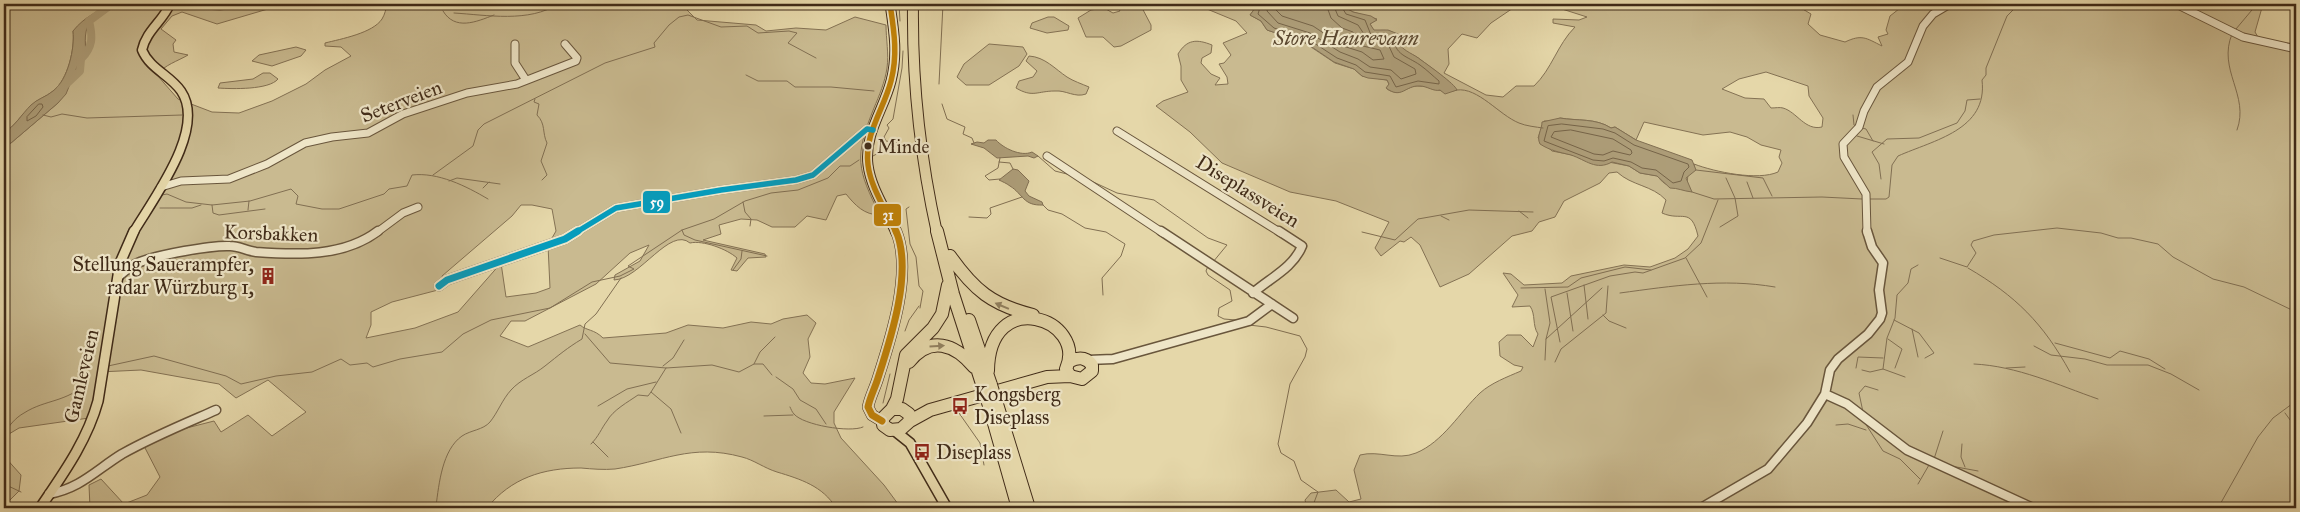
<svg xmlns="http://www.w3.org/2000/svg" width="2300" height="512" font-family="'IM FELL Great Primer',serif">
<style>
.green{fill:#c9ba90;stroke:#847254;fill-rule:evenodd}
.water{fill:#ad9d78;stroke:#816f52}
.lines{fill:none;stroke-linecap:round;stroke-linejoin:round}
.shore{stroke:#766448;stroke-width:1}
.stream{stroke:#816f52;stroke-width:1}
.river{stroke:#ad9d78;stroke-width:8}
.minor-far1-casing{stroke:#69563c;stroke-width:9}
.minor-casing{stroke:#69563c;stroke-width:11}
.major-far1-casing{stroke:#402b18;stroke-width:11}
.major-casing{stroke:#402b18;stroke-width:12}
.highway-far1-casing{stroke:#402b18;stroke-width:12}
.highway-casing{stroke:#402b18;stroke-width:14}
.minor-far1{stroke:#eee5c7;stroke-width:7}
.minor{stroke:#eee5c7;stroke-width:8}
.major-far1{stroke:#e5d7a9;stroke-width:8}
.major{stroke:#e5d7a9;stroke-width:9}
.highway-far1{stroke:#e5d7a9;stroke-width:10}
.highway{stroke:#e5d7a9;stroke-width:12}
.highway-bridge-casing{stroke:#402b18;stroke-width:14;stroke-linecap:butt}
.highway-bridge{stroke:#e5d7a9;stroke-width:12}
.bus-1-far1-casing{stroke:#eee5c7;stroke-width:9}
.bus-1-casing{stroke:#eee5c7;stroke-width:11}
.bus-2-far1-casing{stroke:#eee5c7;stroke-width:9}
.bus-2-casing{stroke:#eee5c7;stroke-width:11}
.bus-1-far1{stroke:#c08107;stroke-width:5.5}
.bus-1{stroke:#c08107;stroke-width:7}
.bus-2-far1{stroke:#069cbc;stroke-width:5.5}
.bus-2{stroke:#069cbc;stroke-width:7}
.oneway{fill:#928160}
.bus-dot{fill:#402b18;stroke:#eee5c7;stroke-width:2}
.labels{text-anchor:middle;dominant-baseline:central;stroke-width:4.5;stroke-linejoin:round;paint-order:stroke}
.bus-label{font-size:19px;fill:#402b18;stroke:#eee5c7;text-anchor:start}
.street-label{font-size:20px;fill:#402b18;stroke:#eee5c7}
.poi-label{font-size:20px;fill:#402b18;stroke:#eee5c7;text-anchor:start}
.water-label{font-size:21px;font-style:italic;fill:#5b4830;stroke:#eee5c7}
.line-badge{stroke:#eee5c7;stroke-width:2}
.badge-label{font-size:14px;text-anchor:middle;font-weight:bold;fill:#fff}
</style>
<rect width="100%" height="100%" fill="#e5d7a9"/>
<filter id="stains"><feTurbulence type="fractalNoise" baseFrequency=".004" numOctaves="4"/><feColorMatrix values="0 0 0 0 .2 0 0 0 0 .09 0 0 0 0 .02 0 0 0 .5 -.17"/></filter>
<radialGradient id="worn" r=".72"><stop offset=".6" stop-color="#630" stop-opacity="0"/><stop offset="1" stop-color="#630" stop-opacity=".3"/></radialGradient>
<!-- green -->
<path class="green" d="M4 4H115L97 11 73 31C75 48 68 80 53 91 46 97 37 99 31 106 21 115 15 126 4 133Z
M123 4H190L204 9 220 10 269 4 278 6 217 24 182 12 172 16 161 29 176 40 173 44 174 52 188 55C178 61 164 65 157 75L178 99 212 112 239 113 272 101 306 84 325 70 351 56 341 47 325 46V43C341 39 373 33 382 19 385 14 386 9 387 4H681L697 20 756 25 766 31 796 28 826 30 855 17 886 25C886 39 889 54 887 68 885 82 879 96 874 108 854 157 857 169 880 215 864 215 855 205 846 194L837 196 826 220 807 216 795 227H772L757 220 741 219 719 225 721 234 703 240 765 254 766 257 748 258 737 271 731 270 737 258C727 249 703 240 690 243 670 226 640 279 614 280L615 275 640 261 649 245 630 253 596 284 525 321H511L500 336 528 347 580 325C587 331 594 329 603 338L666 333 688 325 723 328 751 322 771 324 783 319 807 315 816 323 808 339 810 357 803 373 811 383 825 384 855 378 834 412V423L841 438 884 485 901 508H836C823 486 800 479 777 472 764 468 754 460 742 457 691 443 662 462 615 469 604 470 592 469 581 468 543 468 511 478 487 508H90L89 485 101 479 124 504 147 495 160 477 144 446 171 432 214 421 221 432 248 415 272 436 306 412 268 380 236 398 219 384 141 370 99 372 89 418 19 428 4 437V146L11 143 58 103 86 52 84 34 88 23 104 12ZM521 205H532L552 209 556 231 548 245 550 288 536 293 506 297 501 263 458 312 415 328 366 338 371 325V312L392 302 438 290 444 282 442 276 512 216Z
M1116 4H1140L1151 25V30L1121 46 1114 47 1103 37H1086L1078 18 1091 10 1104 8 1113 13 1120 11Z
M1218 4H1258L1250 15 1261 21 1267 30 1305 43 1335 63 1354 69 1362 76 1387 80 1389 84 1387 89C1401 98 1406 85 1419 86 1434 86 1441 95 1457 90 1447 79 1433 69 1421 60 1414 54 1404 53 1399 44L1400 38C1392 29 1385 30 1374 31L1370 24 1377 19 1353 12 1339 4H1519L1491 23 1477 38 1462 34 1448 49 1449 64 1444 73 1486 95 1503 97 1516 86H1534C1552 69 1557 45 1575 27L1553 23V19L1579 20 1587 17 1562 9 1574 7 1587 8 1591 4H1799L1801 8 1811 14 1808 24 1820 35 1845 42C1862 34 1866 38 1882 46L1878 37 1888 34 1886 30 1890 16 1904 5 1899 4H2263L2255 32 2258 37 2296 46V508H1307L1305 500 1311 493 1336 490 1349 502 1361 499 1354 470 1360 455C1379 450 1397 461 1416 453 1443 442 1460 412 1480 393 1491 383 1507 377 1521 371L1523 367 1514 365 1500 356 1499 342 1507 335H1521L1533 347 1538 334C1532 325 1536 315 1530 306L1512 307 1518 295 1503 273 1511 274 1524 285 1562 283 1571 276 1624 265 1650 267 1675 258 1688 249 1698 236C1691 206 1682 222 1662 213L1666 200C1652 185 1632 186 1617 172L1609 173 1600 183 1564 201 1555 217 1539 222 1532 231 1512 236 1469 274 1440 287 1420 245 1411 237 1404 242 1400 241 1381 256 1375 248 1389 222 1336 201 1290 192 1222 163 1190 132 1156 106 1163 101 1188 92 1181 80V66L1178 54C1187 39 1197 39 1212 45L1211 53 1202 58 1201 63 1211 74 1220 78 1215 85 1228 84 1227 77 1219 64 1224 63 1231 55 1223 43 1247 33 1236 21 1207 9ZM1766 72 1808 86 1809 96 1823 118 1822 127C1805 131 1797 112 1783 108 1780 107 1775 108 1771 108L1764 99 1745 98 1722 89 1739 79ZM1560 118C1577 121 1596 118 1611 128L1615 127 1636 140 1644 122 1703 135 1730 132 1747 137 1761 145 1781 150 1779 157 1782 163 1778 172C1758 181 1715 172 1694 164L1695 170 1688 174 1687 184 1681 189C1672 185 1664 187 1658 176L1640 173 1629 166 1552 151 1538 138 1544 121H1555Z
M1048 17H1054L1069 26 1068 30 1047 33 1030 28 1032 23Z
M989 44 1023 47 1027 54 1019 66 989 85H966L957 77 964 64Z
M296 47 306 50 301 56 272 66 252 61 259 55Z
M1029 56C1045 57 1055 69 1067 77 1073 81 1082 84 1089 87L1086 94C1075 98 1066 90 1055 91 1037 91 1033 98 1016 88L1019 81 1033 77 1037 71 1026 61Z
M263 73H270L278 79C269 90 232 89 218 88L220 83 253 79Z
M4 456 21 475 19 491 4 506Z"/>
<!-- water -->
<path class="water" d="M115 4H123C94 16 82 18 86 52L79 62 66 94 58 103 11 143 4 146V133C15 126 21 115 31 105 37 99 46 97 53 91 68 80 75 48 73 31 84 17 99 10 115 4Z
M1258 4H1339L1353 12 1371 16 1377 20 1370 24 1374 30H1388L1398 34 1400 38 1399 44C1405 52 1414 54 1421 60 1428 65 1455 84 1457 90L1445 94 1440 90C1434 92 1427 86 1420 86 1405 85 1402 100 1386 88L1389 84 1387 80 1368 78 1362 76 1354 69 1334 62 1306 43 1267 30 1261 21 1250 15Z
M1560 118C1577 121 1596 118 1611 128L1615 127 1636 140 1692 160 1696 170 1686 178 1692 192C1683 191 1678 188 1670 188L1657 176 1640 173 1629 166 1612 162C1596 171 1586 160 1571 155 1559 152 1551 151 1540 144 1536 136 1542 130 1542 122Z
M988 140H996C1003 148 1021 157 1032 152L1038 156 1034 158 1028 156 997 158 984 148 971 144 977 142 984 143Z
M1013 169 1018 170 1029 181 1025 191 1029 196 1042 202 1043 205C1023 206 1023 194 1010 186 1006 183 1003 182 999 180Z"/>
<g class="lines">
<!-- shore -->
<path class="shore" d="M1261 4 1258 14 1274 28 1308 39 1337 58 1356 65 1365 72 1390 76 1396 87 1418 81 1439 84V81C1433 76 1427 70 1420 65 1407 56 1394 55 1394 37L1371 35 1365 20 1346 14 1340 4
M1268 4 1267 11 1278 23 1310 33 1340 52 1358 59 1370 67 1391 70 1401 79 1416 74 1415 69 1394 57 1387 42 1373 41 1366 37 1358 25 1338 16 1333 4
M1275 4V9L1282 16 1313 26 1343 46 1362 52 1373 60 1384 59 1380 50 1363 46 1353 32 1342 28 1331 18 1326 4
M39 104H42L43 107 36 116 27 121V117Z
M1562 124 1603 129 1615 133 1634 145 1688 164 1689 167 1684 172 1681 181 1673 183 1656 170 1642 168 1631 162 1613 158 1604 161 1593 160 1544 141 1548 126Z
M1571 130 1613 139 1631 150 1632 153 1630 155 1613 151 1603 155 1594 154 1551 137 1554 132Z"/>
<!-- stream -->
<path class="stream" d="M899 4 900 21
M443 11C455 31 476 22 494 15
M454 13C487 15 529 23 558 4
M2236 29 2257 4
M2232 34C2217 70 2250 95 2237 130
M746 75 758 81H787L795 87H831L874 91
M939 84 943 4
M1457 90C1478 87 1499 115 1519 123 1526 126 1536 127 1543 128
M535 99 534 102 539 104 537 115C546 124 542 133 547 143L541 161 547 175 542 180
M942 104 947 119 965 127 963 134 972 138 974 143
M43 115 51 117 62 114 87 118 182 115
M1853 115 1854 125 1856 126
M1862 128 1866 129 1873 141
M1857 136 1884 144
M873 156 897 143 886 141 884 137 889 128 887 125 893 119 902 68 903 51
M1038 156 1055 171 1071 175
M1000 158 998 168 985 176 989 180 1000 179
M999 162 1010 163 1013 169
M1696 170 1763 178 1772 196
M433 175 473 146 478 130 484 124 605 63 655 47 654 43 669 25 679 17 688 15 721 27 747 26 758 33 789 31 797 33 788 43 816 58
M1881 179 1879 164 1872 152 1887 139 1919 138 1957 123 1965 111 1967 100 1980 99
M1089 180 1117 193 1154 200 1208 238 1227 245 1213 262
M449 181 457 178 500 184
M1747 182 1753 198
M483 188 489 182
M1692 192 1714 199 1822 197 1862 199
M162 195 167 194 186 202 212 205 250 201 291 189 298 196 296 204 322 209H339L384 194 389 189 407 186 412 175C438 172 466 186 488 199
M1869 199H1886L1889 197 1892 165 1898 156C1934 140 1988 130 1982 80L1986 75V68L2007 16 2019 4
M743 202 745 212 751 219 750 226
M212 205 213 213 219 215 265 209
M1043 205 1048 210 1062 214 1085 228 1106 232 1125 244 1121 256 1102 278 1103 295
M909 207 906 209 910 244 916 257 919 286 923 291 920 308
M160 208H192L201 205
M248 210 249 201
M1519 211 1528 218
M1441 216 1449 220
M969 217 987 218 991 214 990 208 1022 197
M1720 227 1738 216 1735 198 1726 178
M682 230 684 235 695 240 767 256
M1362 232 1395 240 1418 219 1469 210 1533 212
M1686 258 1707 297
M1940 258 1967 267 1976 253 1971 245 1973 241 1994 235 2057 228 2101 233 2118 238H2131L2158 244 2173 257 2213 279 2244 287 2296 312
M1208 266 1206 271 1208 275 1230 290 1232 301 1219 308 1218 316 1224 319 1236 320
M1968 268C2016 296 2043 323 2070 372
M733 270 741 259 742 251
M1584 285 1588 319
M1521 288 1568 287 1581 278 1625 267 1651 270
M1545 289 1550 323 1546 339 1545 360
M1567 293 1573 331
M1620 293C1672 286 1723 278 1775 287
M1603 315 1609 321 1626 328
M1894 320 1919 333 1934 353 1925 358
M1249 325 1266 327 1300 336 1307 349 1305 357 1290 384 1278 444 1281 453 1294 461 1301 480 1318 492 1312 508
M1912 329 1918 357
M905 331 909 320 919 306
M585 334 610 363 666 368 712 365 739 372 754 364H763L772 375
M1546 339 1602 288
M1888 339 1902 349 1895 368
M1560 342 1551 297 1610 276 1635 272 1643 273 1685 258 1701 243 1718 200
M2055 343 2110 358 2120 351 2149 359 2165 369
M2034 346 2051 355 2085 359 2107 365H2148L2171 374 2199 390
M1555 362 1561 349 1606 313 1608 286
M754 364 760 352 775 337
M1974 364C2017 366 2058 385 2098 399
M108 366 154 356 226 376 241 384 276 376 312 372 341 359 350 365 367 363 373 367 400 359 442 352 463 334 491 320 550 308 592 282 620 276 634 269 628 266 682 230 714 219 745 201 771 193 798 190 828 178 840 166H850L859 160
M663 366 673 358 684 340
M666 368 651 392 671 409 681 433
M1856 368 1858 357 1883 358
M2006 368 2025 367
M1883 369 1887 338 1895 318 1897 295 1908 283 1911 269 1918 265
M1862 370 1870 372 1883 369 1905 377
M776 377 793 389 800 400 816 409 826 424
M883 403 890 374
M598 406 627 389 656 382
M790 407C791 409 792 412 794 414 803 425 850 433 863 427
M1863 412 1859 393 1865 386 1878 390
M959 413 980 443 984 465
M2285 413 2296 428
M764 416 793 415
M1865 423 1883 451 1900 459 1920 479
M1836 425 1848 424 1866 430
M4 433C10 425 15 418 24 413 46 399 66 403 88 382
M593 442 608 457
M591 444C599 436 601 429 607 421 613 410 628 402 638 395L648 396 651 392
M1962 444 1961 457 1965 467
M1934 459 1943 431
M1951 466 1978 471
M4 484 21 492
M1918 484 1929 465
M428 508 436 506C439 484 442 450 462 436 471 430 483 430 490 422 498 412 502 400 511 390 521 379 534 375 545 366 559 355 567 348 582 339L585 324 596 314 621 278
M2218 508 2258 437 2273 418 2296 401"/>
<!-- river -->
<path class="river" d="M61 89 80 71 81 59C93 47 93 37 89 21L112 4"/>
<!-- minor-far1 casing -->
<g class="minor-far1-casing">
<path id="minor-far1" d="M2176 4 2243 37 2296 49
M515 44V63L526 80
M1117 131 1281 233
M1047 156 1163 233
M161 187 181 181 229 179 267 164 305 143 332 137 368 133 403 114 467 93 517 84 576 61 577 58 565 44
M376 233 403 213 418 207
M575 233 616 208 721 190 796 180 813 175 867 129 873 130
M1867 233 1866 194 1844 157 1843 144 1859 127 1864 111 1877 87 1908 62 1923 26 1933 14 1950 4"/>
</g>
<!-- minor casing -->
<g class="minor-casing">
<path id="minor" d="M1161 231 1293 318
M118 277C125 271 131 265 140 262 158 255 211 245 230 246 239 246 247 251 256 252 297 255 344 257 378 231
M439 286 447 280 565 239 578 231
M1253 293C1270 278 1293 268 1302 246L1279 231
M1088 360 1113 359 1249 321 1272 304
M1825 394 1847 404 1907 450 2033 508
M49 494C81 488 96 470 122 454 152 437 184 424 216 410
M1701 508 1768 469 1807 423 1825 394 1830 370 1838 359 1868 334 1880 319 1882 313 1879 290 1883 263 1872 247 1867 231"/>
</g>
<!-- major-far1 casing -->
<g class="major-far1-casing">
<path id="major-far1" d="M890 4C894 31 898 54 891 81 884 109 864 134 868 165 871 189 887 211 896 233
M133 233C153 199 207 129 181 91 170 75 150 69 142 50 146 31 163 21 170 4"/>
</g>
<!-- major casing -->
<g class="major-casing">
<path id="major" d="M882 421 872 415 868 407C870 397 875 388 878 378 891 338 913 271 896 231
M895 431 910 443 947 508
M40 508C63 474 87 441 98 401L120 263 134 231"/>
</g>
<!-- highway-far1 casing -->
<g class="highway-far1-casing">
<path id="highway-far1" d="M913 4C912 82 920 157 937 233"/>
</g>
<!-- highway casing -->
<g class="highway-casing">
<path id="highway" d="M937 231 953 294 983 387
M950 256C974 290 992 305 1033 315
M969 320 991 385
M909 362C930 335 955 344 974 367
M988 371C989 285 1088 319 1066 369L1070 376 1082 379 1092 371V365C1086 357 1079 357 1070 361
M997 404 1029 508
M892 409H902L909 414 910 421 901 429 890 430 883 425V418Z
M892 409 897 399 906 355 933 328 942 314 948 285
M990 409 1018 508
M910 421 930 410 1047 377 1070 376"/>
</g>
<!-- minor-far1 -->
<use href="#minor-far1" class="minor-far1"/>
<!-- minor -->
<use href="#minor" class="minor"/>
<!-- major-far1 -->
<use href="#major-far1" class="major-far1"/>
<!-- major -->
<use href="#major" class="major"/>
<!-- highway-far1 -->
<use href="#highway-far1" class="highway-far1"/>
<!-- highway -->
<use href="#highway" class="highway"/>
<!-- highway-bridge casing -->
<g class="highway-bridge-casing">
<path id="highway-bridge" d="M991 385 997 404
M983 387 990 409"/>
</g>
<!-- highway-bridge -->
<use href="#highway-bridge" class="highway-bridge"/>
<!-- bus-1-far1 casing -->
<g class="bus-1-far1-casing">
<path id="bus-1-far1" d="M890 4C894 31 898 54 891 81 884 109 864 134 868 165 871 189 887 211 896 233"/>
</g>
<!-- bus-1 casing -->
<g class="bus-1-casing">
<path id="bus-1" d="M882 421 872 415 868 407C870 397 875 388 878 378 891 338 913 271 896 231"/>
</g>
<!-- bus-2-far1 casing -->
<g class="bus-2-far1-casing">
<path id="bus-2-far1" d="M575 233 616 208 721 190 796 180 813 175 867 129 873 130"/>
</g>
<!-- bus-2 casing -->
<g class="bus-2-casing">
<path id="bus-2" d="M439 286 447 280 565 239 578 231"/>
</g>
<!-- bus-1-far1 -->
<use href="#bus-1-far1" class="bus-1-far1"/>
<!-- bus-1 -->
<use href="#bus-1" class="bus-1"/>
<!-- bus-2-far1 -->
<use href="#bus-2-far1" class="bus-2-far1"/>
<!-- bus-2 -->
<use href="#bus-2" class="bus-2"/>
</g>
<!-- one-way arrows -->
<defs><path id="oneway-solid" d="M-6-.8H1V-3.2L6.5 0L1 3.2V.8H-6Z" transform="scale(1.25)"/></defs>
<g class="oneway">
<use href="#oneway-solid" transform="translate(1002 306) rotate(-157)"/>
<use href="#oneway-solid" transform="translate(937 346) rotate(-4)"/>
</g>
<!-- icons -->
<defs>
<g id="building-bare" transform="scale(1.35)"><path d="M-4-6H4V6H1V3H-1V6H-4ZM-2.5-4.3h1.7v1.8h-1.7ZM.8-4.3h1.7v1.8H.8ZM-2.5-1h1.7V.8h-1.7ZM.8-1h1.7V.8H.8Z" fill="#8f2418" stroke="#eee5c7" stroke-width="2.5" paint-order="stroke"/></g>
<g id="bus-bare" transform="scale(1.35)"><path d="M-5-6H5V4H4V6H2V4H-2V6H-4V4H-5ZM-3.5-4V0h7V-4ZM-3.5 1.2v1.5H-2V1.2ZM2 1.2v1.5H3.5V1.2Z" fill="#8f2418" stroke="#eee5c7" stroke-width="2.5" paint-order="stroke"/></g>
</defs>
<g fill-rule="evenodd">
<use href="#building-bare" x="268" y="276"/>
<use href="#bus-bare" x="960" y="406"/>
<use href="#bus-bare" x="922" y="452"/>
</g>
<!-- markers -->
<circle class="bus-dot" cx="868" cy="146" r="4.5"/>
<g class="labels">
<!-- bus labels -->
<g class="bus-label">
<text x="877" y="146">Minde</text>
</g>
<!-- street labels -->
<g class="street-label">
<text transform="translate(401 101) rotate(-21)">Seterveien</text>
<text transform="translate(1248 191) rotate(32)">Diseplassveien</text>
<text transform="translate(271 233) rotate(2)">Korsbakken</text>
<text transform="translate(81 376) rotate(-77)">Gamleveien</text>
</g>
<!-- poi labels -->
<g class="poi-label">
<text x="254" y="264" text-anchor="end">Stellung Sauerampfer,<tspan x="254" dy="23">radar Würzburg 1,</tspan></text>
<text x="974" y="394">Kongsberg<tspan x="974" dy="23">Diseplass</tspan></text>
<text x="936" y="452">Diseplass</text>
</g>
<!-- water labels -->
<g class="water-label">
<text x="1346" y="38">Store Haurevann</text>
</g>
</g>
<g class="line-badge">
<rect x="642" y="190" width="29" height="24" rx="5" fill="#069cbc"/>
<rect x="873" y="203" width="29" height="24" rx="5" fill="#c08107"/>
</g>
<g class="badge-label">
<text x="657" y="207">59</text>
<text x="888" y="220">31</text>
</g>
<!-- margin -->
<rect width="2300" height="512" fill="none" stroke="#e5d7a9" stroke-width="20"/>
<rect x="5" y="5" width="2290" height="502" fill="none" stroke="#402b18" stroke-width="2.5"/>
<rect x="10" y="10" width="2280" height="492" fill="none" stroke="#402b18"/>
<rect width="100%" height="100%" filter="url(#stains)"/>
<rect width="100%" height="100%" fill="url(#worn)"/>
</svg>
